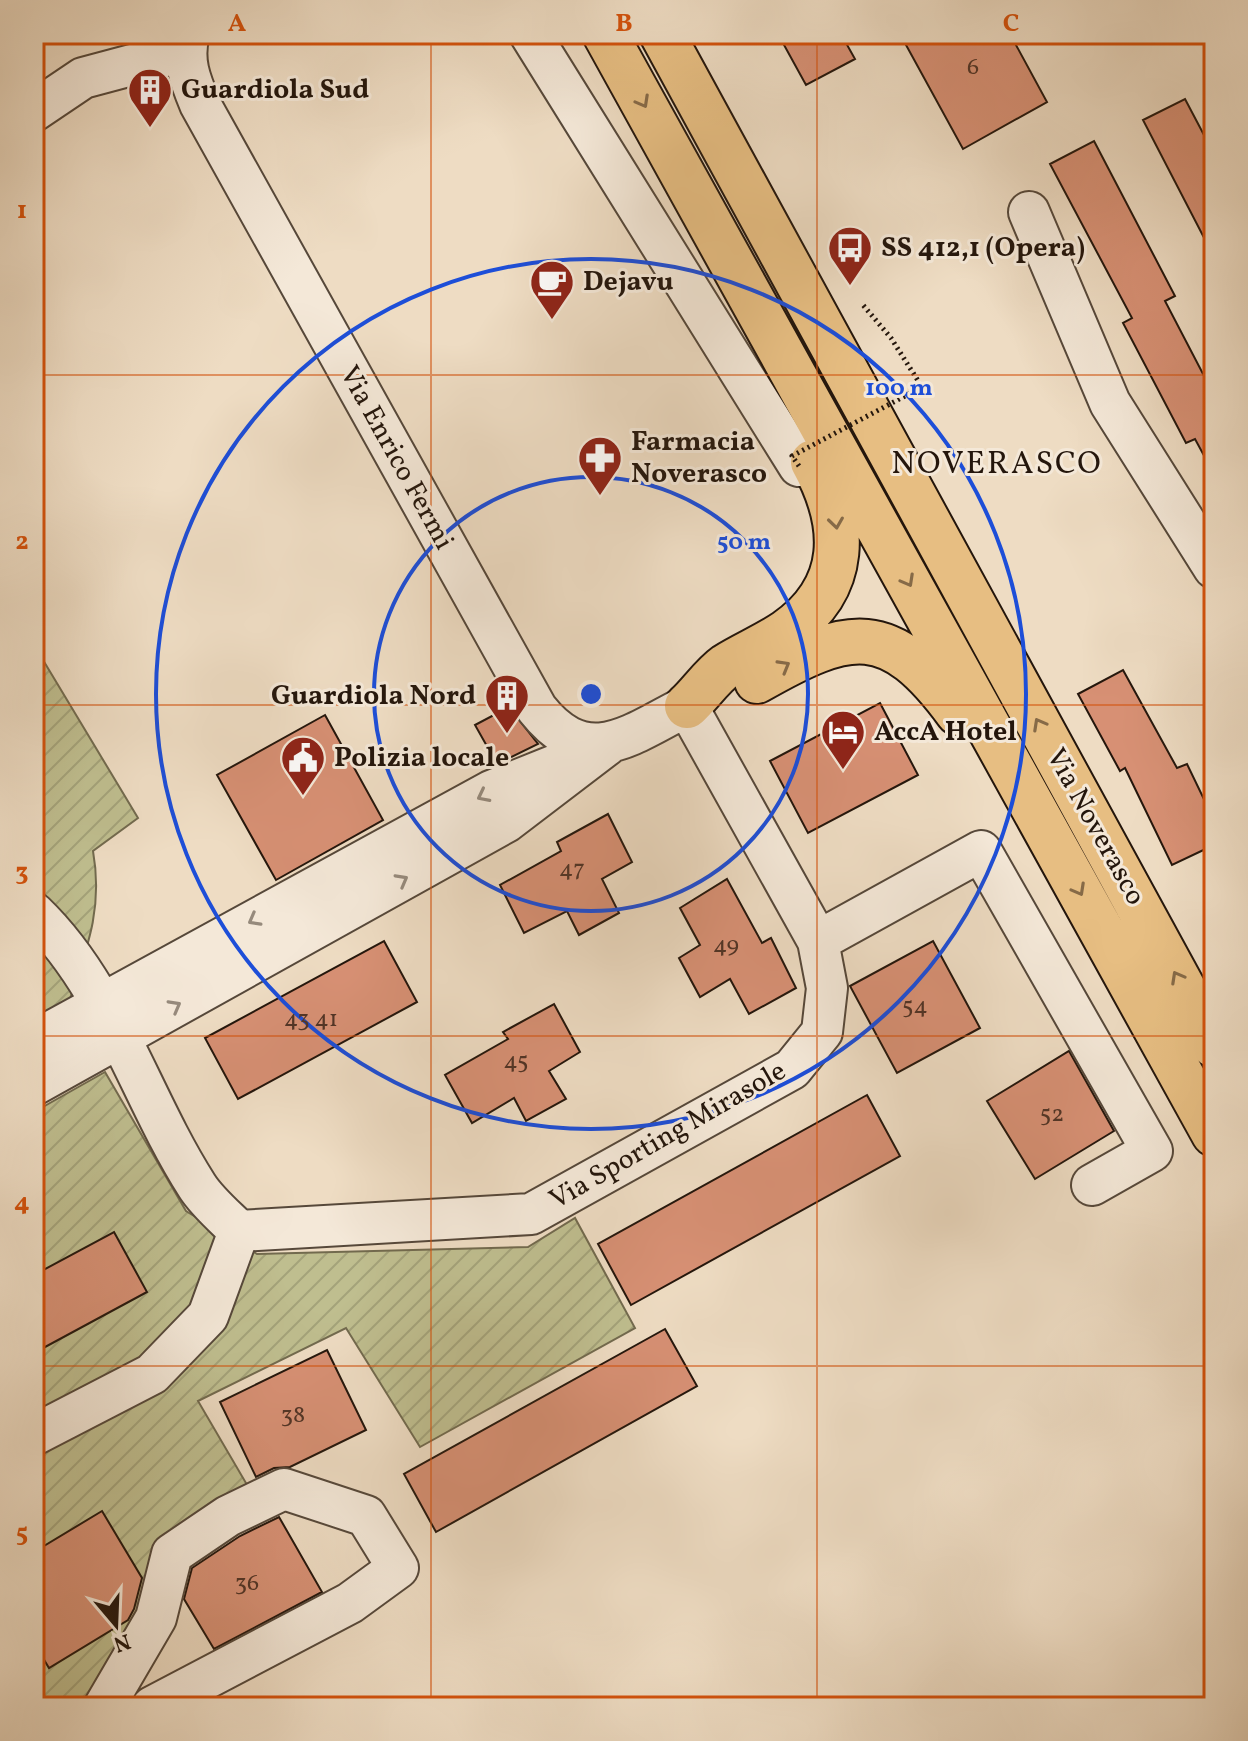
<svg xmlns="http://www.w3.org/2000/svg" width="1248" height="1741" font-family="Vollkorn,serif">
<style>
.garden{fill:url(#garden-furrows);stroke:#726a4e;stroke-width:2}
.building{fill:#d79074;stroke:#24160c;stroke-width:2}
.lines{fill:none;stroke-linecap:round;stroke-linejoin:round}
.minor-casing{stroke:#56483a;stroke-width:44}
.major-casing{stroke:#24160c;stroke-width:48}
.path{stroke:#24160c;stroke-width:5;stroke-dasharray:2 4;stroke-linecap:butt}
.minor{stroke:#f4e8d8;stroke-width:40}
.major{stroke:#e7be82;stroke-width:44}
.path-bridge{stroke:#24160c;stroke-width:5;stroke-dasharray:2 4;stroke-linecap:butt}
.oneway{stroke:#866a47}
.oneway2{stroke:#968a7c}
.grid{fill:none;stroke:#d4520c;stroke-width:2;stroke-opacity:0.55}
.ring{fill:none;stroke:#1d4ed8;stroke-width:4}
.labels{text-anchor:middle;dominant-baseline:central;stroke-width:6;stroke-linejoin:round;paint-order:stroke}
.number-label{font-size:24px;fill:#513426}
.poi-label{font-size:28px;font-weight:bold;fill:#24160c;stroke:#f4e8d8;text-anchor:start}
.street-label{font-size:28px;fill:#24160c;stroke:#f4e8d8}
.quarter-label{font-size:32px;letter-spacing:2px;fill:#24160c;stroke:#f4e8d8}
.centre{fill:#1d4ed8;stroke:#f4e8d8;stroke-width:4}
.ring-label{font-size:24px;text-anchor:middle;font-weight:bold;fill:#1d4ed8;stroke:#f4e8d8;stroke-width:6;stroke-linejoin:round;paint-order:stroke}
.neatline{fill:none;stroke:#d4520c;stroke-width:3}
.grid-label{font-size:26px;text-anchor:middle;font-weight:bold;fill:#d4520c}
</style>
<defs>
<pattern id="garden-furrows" width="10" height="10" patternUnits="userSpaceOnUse" patternTransform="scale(2)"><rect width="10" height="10" fill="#bfbe8f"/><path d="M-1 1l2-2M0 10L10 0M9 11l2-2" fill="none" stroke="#a4a37a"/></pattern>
</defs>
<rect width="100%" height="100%" fill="#eedcc3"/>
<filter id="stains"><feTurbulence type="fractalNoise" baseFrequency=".0025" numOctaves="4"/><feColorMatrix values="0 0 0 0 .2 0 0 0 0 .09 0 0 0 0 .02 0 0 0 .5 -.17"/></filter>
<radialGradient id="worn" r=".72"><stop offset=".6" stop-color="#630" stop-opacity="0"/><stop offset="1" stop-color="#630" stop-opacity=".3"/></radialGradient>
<!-- garden -->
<path class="garden" d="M34 645 138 818 93 851C103 907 88 946 70 999L34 1019Z
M105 1072 186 1211 257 1254 528 1247 575 1218 635 1328 420 1447 346 1328 198 1401 253 1495 180 1535 106 1674 83 1707H34V1112Z"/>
<!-- building -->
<path class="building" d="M778 34H841L855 59 806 85Z
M900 34H1010L1047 102 963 149Z
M1185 99 1214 154V257L1143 120Z
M1094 141 1175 296 1165 301 1214 395V474L1195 439 1186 443 1123 323 1132 318 1050 164Z
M1123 670 1177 768 1187 764 1214 820V845L1172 865 1125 768 1120 771 1078 694Z
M880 703 918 775 808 833 770 761Z
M509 707 538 744 497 764 475 725Z
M325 715 383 820 276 880 217 775Z
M608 814 632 862 602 879 619 913 579 935 567 911 524 933 500 885 561 851 557 842Z
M727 879 762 943 771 938 796 988 749 1014 730 979 700 997 679 958 700 945 680 908Z
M384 941 417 1002 238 1099 205 1038Z
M933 941 980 1028 897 1073 850 986Z
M554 1004 580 1052 549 1071 566 1099 526 1121 514 1098 472 1123 445 1075 508 1039 503 1032Z
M1069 1051 1114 1131 1035 1179 987 1101Z
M867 1095 900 1156 631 1305 598 1244Z
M114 1232 147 1292 34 1353V1275Z
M665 1329 697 1386 436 1532 404 1474Z
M327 1350 366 1430 290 1467 274 1468 256 1477 220 1402Z
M102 1511 142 1578 134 1609 128 1620 49 1668 34 1643V1552Z
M279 1517 322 1592 214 1649 184 1599 192 1568 240 1536Z"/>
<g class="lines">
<!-- minor casing -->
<g class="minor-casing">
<path id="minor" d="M189 34C182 60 190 80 200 104L537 709C587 772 630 735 687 706L818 941
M530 34 799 466
M34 111 83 78 184 51
M1029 212 1110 403 1214 568
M34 913C111 987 140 1097 197 1186 207 1202 225 1217 239 1231L531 1214 792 1069 822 1032 827 988 818 941 981 851 1152 1151 1092 1185
M34 1041 491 791 558 764
M34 1085 506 822 607 745
M34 1435 152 1374 208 1316 239 1231
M104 1707 156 1618 172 1554 228 1516 284 1489 366 1516 398 1568 350 1603 152 1707"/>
</g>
<!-- major casing -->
<g class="major-casing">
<path id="major" d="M605 34 1214 1134
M662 34 1214 1045
M757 681C850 628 889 619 958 713
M687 706C700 694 712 676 726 666 745 654 767 645 786 632 850 587 847 524 813 462"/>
</g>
<!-- path -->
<path class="path" d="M1206 1169 1214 1188"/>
<!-- minor -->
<use href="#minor" class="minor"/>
<!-- major -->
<use href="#major" class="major"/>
<!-- path-bridge -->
<path class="path-bridge" d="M799 466 792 456 922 387 891 338 863 305"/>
</g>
<!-- one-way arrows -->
<defs><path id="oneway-chevron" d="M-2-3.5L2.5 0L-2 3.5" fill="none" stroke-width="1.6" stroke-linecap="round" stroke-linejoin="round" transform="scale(2)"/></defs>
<g class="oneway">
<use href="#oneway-chevron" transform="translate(643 102) rotate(61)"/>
<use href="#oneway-chevron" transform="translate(836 523) rotate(82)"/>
<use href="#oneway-chevron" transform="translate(908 581) rotate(61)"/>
<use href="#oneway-chevron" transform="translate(784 666) rotate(-30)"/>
<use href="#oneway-chevron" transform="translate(1039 724) rotate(-119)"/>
<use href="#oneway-chevron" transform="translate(1079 890) rotate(61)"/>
<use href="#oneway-chevron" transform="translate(1177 977) rotate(-119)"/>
</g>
<g class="oneway2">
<use href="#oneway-chevron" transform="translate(483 796) rotate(153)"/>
<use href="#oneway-chevron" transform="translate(402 880) rotate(-29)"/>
<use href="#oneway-chevron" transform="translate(254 920) rotate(151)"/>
<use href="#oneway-chevron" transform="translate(175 1006) rotate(-29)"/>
</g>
<!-- grid -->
<path class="grid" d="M431 34V1707M817 34V1707M34 375H1214M34 705H1214M34 1036H1214M34 1366H1214"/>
<!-- distance rings -->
<g class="ring">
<circle cx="591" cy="694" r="217"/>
<circle cx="591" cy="694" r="435"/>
</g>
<!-- icons -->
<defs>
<g id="building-pin" transform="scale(2.3)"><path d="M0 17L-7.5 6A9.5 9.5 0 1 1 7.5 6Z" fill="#8f2418" stroke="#f4e8d8"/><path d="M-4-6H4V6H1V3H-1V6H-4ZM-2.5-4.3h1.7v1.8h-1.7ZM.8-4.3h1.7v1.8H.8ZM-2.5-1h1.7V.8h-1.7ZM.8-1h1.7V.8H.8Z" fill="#fff"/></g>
<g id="bus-pin" transform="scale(2.3)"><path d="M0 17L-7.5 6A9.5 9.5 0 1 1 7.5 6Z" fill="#8f2418" stroke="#f4e8d8"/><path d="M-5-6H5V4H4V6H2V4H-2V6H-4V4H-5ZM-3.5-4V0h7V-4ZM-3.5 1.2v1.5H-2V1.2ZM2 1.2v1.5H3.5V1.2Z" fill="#fff"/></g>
<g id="cafe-pin" transform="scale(2.3)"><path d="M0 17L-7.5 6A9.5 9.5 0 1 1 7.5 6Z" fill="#8f2418" stroke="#f4e8d8"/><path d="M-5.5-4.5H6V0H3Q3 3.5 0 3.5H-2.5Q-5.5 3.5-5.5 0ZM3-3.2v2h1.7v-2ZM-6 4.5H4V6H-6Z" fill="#fff"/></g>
<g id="pharmacy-pin" transform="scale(2.3)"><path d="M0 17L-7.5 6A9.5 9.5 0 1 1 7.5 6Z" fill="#8f2418" stroke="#f4e8d8"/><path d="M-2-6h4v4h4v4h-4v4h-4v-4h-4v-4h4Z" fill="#fff"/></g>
<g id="hotel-pin" transform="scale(2.3)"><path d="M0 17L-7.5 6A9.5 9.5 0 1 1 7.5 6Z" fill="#8f2418" stroke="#f4e8d8"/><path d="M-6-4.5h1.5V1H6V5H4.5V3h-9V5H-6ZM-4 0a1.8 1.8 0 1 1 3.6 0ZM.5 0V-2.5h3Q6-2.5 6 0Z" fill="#fff"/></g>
<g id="civic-pin" transform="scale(2.3)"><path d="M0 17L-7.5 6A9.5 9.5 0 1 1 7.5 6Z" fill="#8f2418" stroke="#f4e8d8"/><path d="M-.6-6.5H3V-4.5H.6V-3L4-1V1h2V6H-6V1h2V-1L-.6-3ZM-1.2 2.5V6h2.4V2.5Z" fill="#fff"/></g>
</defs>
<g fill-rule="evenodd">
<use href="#building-pin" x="150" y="90"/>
<use href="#bus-pin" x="850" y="248"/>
<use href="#cafe-pin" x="552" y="282"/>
<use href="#pharmacy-pin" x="600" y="458"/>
<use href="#building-pin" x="507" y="696"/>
<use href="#hotel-pin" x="843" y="732"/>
<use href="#civic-pin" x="303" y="758"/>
</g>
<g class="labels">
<!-- number labels -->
<g class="number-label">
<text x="973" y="68">6</text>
<text x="572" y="870">47</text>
<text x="726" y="946">49</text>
<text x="915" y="1007">54</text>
<text x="311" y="1020">43 41</text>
<text x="516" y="1062">45</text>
<text x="1052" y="1115">52</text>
<text x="293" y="1416">38</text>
<text x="247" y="1584">36</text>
</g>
<!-- poi labels -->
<g class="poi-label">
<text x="181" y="90">Guardiola Sud</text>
<text x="881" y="248">SS 412,1 (Opera)</text>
<text x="583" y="282">Dejavu</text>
<text x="631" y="442">Farmacia<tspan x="631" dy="32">Noverasco</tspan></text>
<text x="476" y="696" text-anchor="end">Guardiola Nord</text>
<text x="874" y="732">AccA Hotel</text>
<text x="334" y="758">Polizia locale</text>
</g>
<!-- street labels -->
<g class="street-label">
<text transform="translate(396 458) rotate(61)">Via Enrico Fermi</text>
<text transform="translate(1095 827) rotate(61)">Via Noverasco</text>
<text transform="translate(668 1136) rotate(-30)">Via Sporting Mirasole</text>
</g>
<!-- quarter labels -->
<g class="quarter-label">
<text x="997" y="465">NOVERASCO</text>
</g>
</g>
<circle cx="591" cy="694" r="12" class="centre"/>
<g class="ring-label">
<text x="899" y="395">100 m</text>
<text x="744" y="549">50 m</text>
</g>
<!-- margin -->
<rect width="1248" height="1741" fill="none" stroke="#eedcc3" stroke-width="88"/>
<!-- north arrow -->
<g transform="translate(116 1625) rotate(161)" stroke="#f4e8d8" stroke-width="6" paint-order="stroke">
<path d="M0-6L14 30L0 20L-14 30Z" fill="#24160c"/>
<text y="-12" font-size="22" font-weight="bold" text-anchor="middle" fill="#24160c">N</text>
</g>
<rect x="44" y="44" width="1160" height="1653" class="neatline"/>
<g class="grid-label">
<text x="237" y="31">A</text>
<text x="624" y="31">B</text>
<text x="1011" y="31">C</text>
<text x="22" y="218">1</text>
<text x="22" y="549">2</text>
<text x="22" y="880">3</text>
<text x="22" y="1210">4</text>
<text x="22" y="1541">5</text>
</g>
<rect width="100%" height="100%" filter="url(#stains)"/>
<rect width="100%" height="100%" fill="url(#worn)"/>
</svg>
